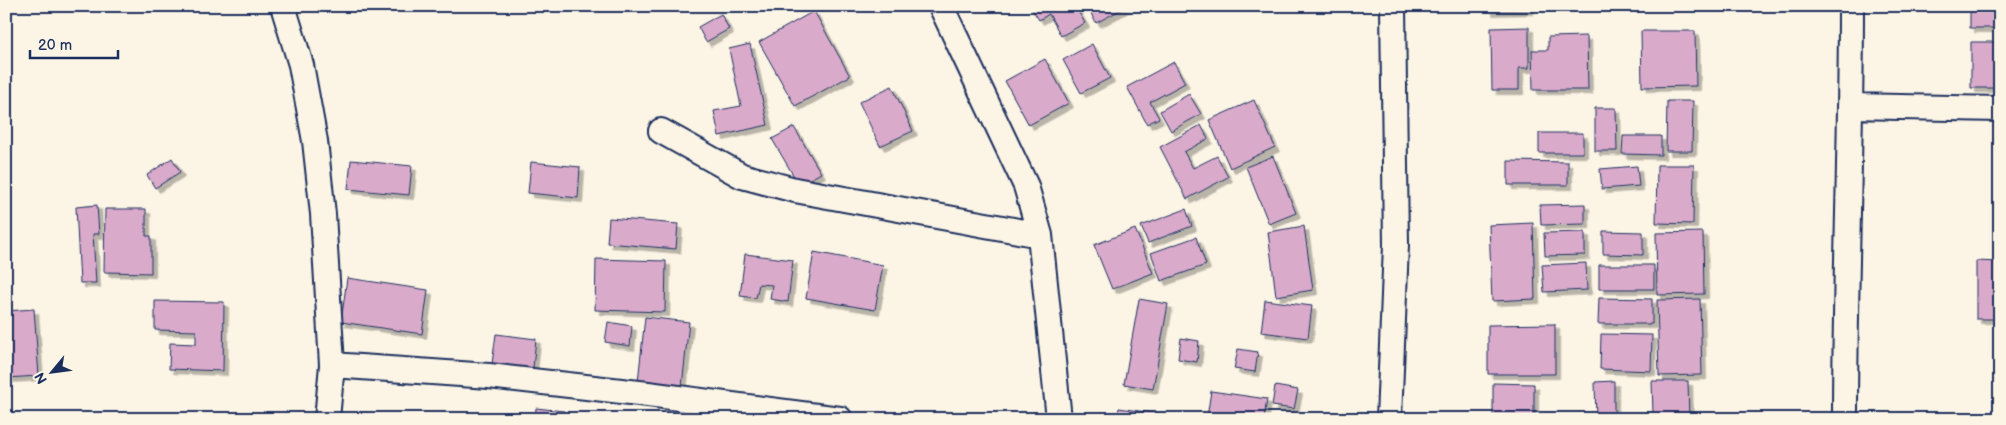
<svg xmlns="http://www.w3.org/2000/svg" width="2006" height="425" font-family="'Balsamiq Sans',sans-serif">
<style>
.building{fill:#daaacb;stroke:#1b2f5e;filter:url(#shadow)}
.lines{fill:none;stroke-linecap:round;stroke-linejoin:round}
.street-casing{stroke:#1b2f5e;stroke-width:28}
.street{stroke:#fcf5e5;stroke-width:24}
</style>
<defs>
<filter id="shadow"><feDropShadow dx="4.5" dy="4.5" stdDeviation="0" flood-color="#0004"/></filter>
</defs>
<rect width="100%" height="100%" fill="#fcf5e5"/>
<filter id="ink" filterUnits="userSpaceOnUse"><feTurbulence type="fractalNoise" baseFrequency=".02" numOctaves="2"/><feDisplacementMap in="SourceGraphic" scale="10" xChannelSelector="R" yChannelSelector="G"/><feConvolveMatrix kernelMatrix="1 2 1 2 8 2 1 2 1" color-interpolation-filters="sRGB"/></filter>
<g filter="url(#ink)">
<!-- building -->
<path class="building" d="M1030 6H1075L1085 23 1061 36 1049 14 1039 20Z
M1087 6H1128L1096 23Z
M1488 6H1529V10L1488 11Z
M1970 6H2000V28H1970Z
M814 11 850 76 795 106 759 42Z
M721 14 729 29 706 42 698 27Z
M1529 27V68H1519V90H1492L1491 28Z
M1641 31H1695L1696 86 1642 87Z
M1587 36 1588 90H1533L1532 50H1548V37Z
M1971 42H2000V88H1971Z
M750 44 768 125 719 136 714 111 741 106 729 49Z
M1092 44 1110 78 1081 93 1063 60Z
M1045 59 1069 103 1029 125 1005 81Z
M1174 62 1185 83 1150 102 1159 118 1147 124 1127 87Z
M892 86 913 131 880 146 859 102Z
M1189 94 1201 114 1171 131 1160 111Z
M1254 100 1275 147 1230 168 1209 120Z
M1667 101H1693L1692 151H1666Z
M1595 108H1616L1617 151H1595Z
M1201 125 1208 139 1184 152 1193 168 1217 156 1228 177 1187 199 1160 147Z
M794 127 821 173 799 185 772 139Z
M1539 133H1583V153H1539Z
M1623 136H1661V155L1622 154Z
M1273 156 1296 213 1269 224 1246 167Z
M172 158 180 172 155 188 147 175Z
M351 160 412 166 409 195 348 189Z
M1508 161 1568 162V185H1508Z
M531 162 580 167 578 198 528 193Z
M1657 165H1694L1693 224 1656 223Z
M1637 166 1639 186 1602 189 1600 169Z
M1585 204V224L1541 225 1540 205Z
M97 205 99 234H93L96 283H80L76 207Z
M105 209H146V236H151V273L104 272Z
M1186 209 1192 226 1148 243 1141 226Z
M609 218 678 224 676 249 607 243Z
M1533 223 1535 299 1492 301 1489 225Z
M1304 226 1313 290 1276 296 1268 232Z
M1135 229 1153 273 1112 289 1094 245Z
M1603 231 1643 232V255L1603 254Z
M1585 232V255L1545 256 1544 233Z
M1703 232 1704 294 1657 295 1656 233Z
M1196 237 1206 265 1161 281 1151 253Z
M814 252 883 265 875 310 806 298Z
M745 254 793 260 788 302 770 299 772 285 759 284 756 298 740 296Z
M596 259 666 261 665 312 595 310Z
M1976 261 2000 262V319H1976Z
M1586 263 1587 290 1544 292 1542 265Z
M1599 265H1654V289H1599Z
M347 278 428 290 422 334 341 322Z
M1599 298 1652 299V324H1598Z
M1139 299 1168 304 1153 389 1124 384Z
M1700 299 1702 375 1659 376 1657 300Z
M1265 300 1312 306 1308 338 1261 332Z
M155 301 224 302 223 371 169 369 170 343 196 344V331L155 330Z
M34 309 39 376 6 378V311Z
M645 317 689 322 681 396 637 391Z
M608 322 632 326 630 346 605 342Z
M1555 324V374H1488V325Z
M496 334 536 339 532 377 491 371Z
M1601 334 1652 335 1651 371 1600 369Z
M1181 338 1199 341 1197 362 1178 359Z
M1238 349 1258 352 1255 372 1234 369Z
M1614 381V415L1653 414 1652 381H1688L1689 419H1596L1595 382Z
M1493 383 1534 384V419H1493Z
M1275 386 1298 390 1294 409 1272 406Z
M1211 391 1267 399 1264 419H1220L1207 417Z
M536 408 564 411 563 419H535Z
M1119 408 1192 419H1117Z"/>
<g class="lines">
<!-- street casing -->
<g class="street-casing">
<path id="street" d="M283 6 301 65 315 141 323 214 332 365 327 419
M941 6 1026 186 1040 235 1059 419
M1851 106 2000 109
M661 131 742 176 795 190 1040 235
M332 365 489 376 648 394 840 419
M1389 419 1396 245 1393 6
M1845 419C1845 281 1851 144 1851 6"/>
</g>
<!-- street -->
<use href="#street" class="street"/>
</g>
</g>
<!-- margin -->
<rect width="2006" height="425" fill="none" stroke="#fcf5e5" stroke-width="25"/>
<rect x="12" y="12" width="1981" height="400" fill="none" stroke="#1b2f5e" stroke-width="2" filter="url(#ink)"/>
<!-- north arrow -->
<g transform="translate(52 372) rotate(241)" stroke="#fcf5e5" stroke-width="4" paint-order="stroke">
<path d="M0-4L9 19L0 12L-9 19Z" fill="#1b2f5e"/>
<text y="-8" font-size="14" font-weight="bold" text-anchor="middle" fill="#1b2f5e">N</text>
</g>
<!-- scale -->
<path d="M30 50v8h88v-8" fill="none" stroke="#1b2f5e" stroke-width="2.5"/>
<text x="38" y="50" font-size="15" fill="#1b2f5e" stroke="#fcf5e5" stroke-width="4" paint-order="stroke">20 m</text>
</svg>
